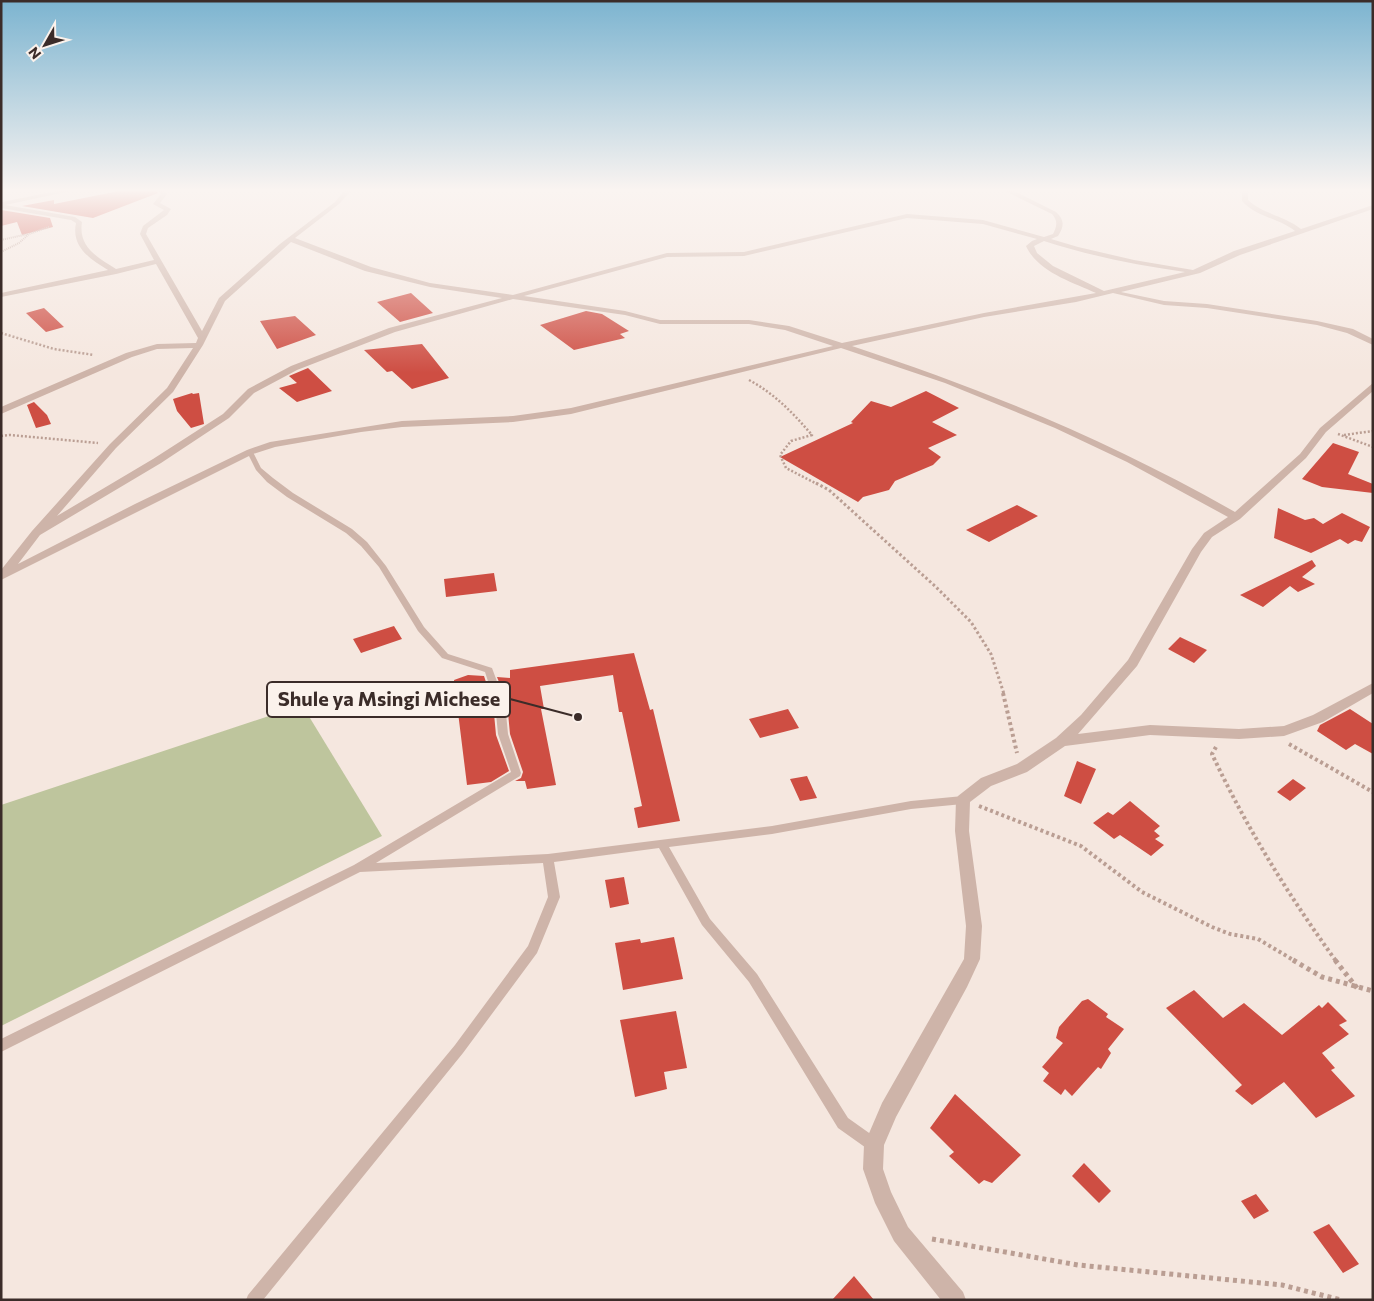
<svg xmlns="http://www.w3.org/2000/svg" width="1374" height="1301" font-family="Commissioner,sans-serif">
<style>
.green{fill:#bec59d}
.building{fill:#ce4e43}
.lines{fill:none;stroke-linecap:round;stroke-linejoin:round}
.path-far4{stroke:#ba9e93;stroke-width:2;stroke-dasharray:1 1;stroke-linecap:butt}
.path-far3{stroke:#ba9e93;stroke-width:2.5;stroke-dasharray:2 2;stroke-linecap:butt}
.path-far2{stroke:#ba9e93;stroke-width:3;stroke-dasharray:2.5 2.5;stroke-linecap:butt}
.path-far1{stroke:#ba9e93;stroke-width:4;stroke-dasharray:3 3;stroke-linecap:butt}
.path{stroke:#ba9e93;stroke-width:5;stroke-dasharray:4 4;stroke-linecap:butt}
.service{fill:#ceb4a9;fill-rule:evenodd}
.minor{fill:#ceb4a9;fill-rule:evenodd}
.leader{fill:none;stroke:#3b2c29;stroke-width:2}
.callout-dot{fill:#3b2c29;stroke:#fbf2ec;stroke-width:2}
.callout{fill:#fbf2ec;stroke:#3b2c29;stroke-width:2}
.callout-label{font-size:20px;text-anchor:middle;font-weight:bold;fill:#3b2c29}
</style>
<rect width="100%" height="100%" fill="#f5e7df"/>
<!-- green -->
<path class="green" d="M302 705 382 836 1 1026V805Z"/>
<!-- building -->
<path class="building" d="M119 191H156L158 193 93 218 22 206 54 200V204Z
M1 210 50 218 53 227 22 235 17 222 1 226Z
M411 293 433 313 400 322 377 302Z
M44 308 64 327 46 332 26 313Z
M586 311 602 314 629 331 620 334 625 338 574 350 540 325Z
M295 316 316 335 277 349 260 321Z
M422 344 449 378 412 389 392 371 387 372 364 350Z
M308 368 332 391 297 402 279 388 297 383 289 376Z
M926 391 959 408 932 422 957 435 928 448 941 457 933 465 895 481 889 490 863 497 858 502 780 457 853 423 851 422 871 401 891 407Z
M192 393 193 394 199 393 204 424 191 428 177 411 173 399Z
M34 402 47 415 51 424 36 428 27 405Z
M1333 443 1359 452 1348 474 1373 484V493L1322 487 1302 479Z
M1017 505 1038 516 989 542 966 530Z
M1278 508 1305 520 1314 518 1323 524 1342 513 1370 527 1362 542 1355 540 1348 544 1340 539 1311 553 1274 538Z
M1312 560 1316 566 1302 577 1315 584 1298 592 1290 586 1263 607 1240 595Z
M494 573 497 591 446 597 444 579Z
M394 626 402 639 361 653 353 639Z
M1180 637 1207 650 1194 663 1168 649Z
M634 653 650 710 653 709 680 821 638 828 634 808 642 806 622 712H619L613 675 540 686 544 709H541L556 785 527 789 525 781H515L521 778 523 772 510 734 507 702 497 677 510 678V670Z
M468 675 484 676 493 703 496 735 509 771 491 782 467 785 454 680Z
M788 709 799 728 760 738 749 719Z
M1350 709 1373 724V754L1355 744 1346 750 1317 731 1320 725Z
M1077 761 1096 769 1081 804 1064 796Z
M807 776 817 798 800 801 790 779Z
M1293 779 1306 788 1290 801 1277 792Z
M1130 801 1160 826 1154 831 1160 836 1155 839 1164 845 1151 856 1120 835 1114 839 1093 823 1108 812 1113 815Z
M624 877 629 904 610 908 605 880Z
M674 937 683 979 623 990 615 943 640 939 641 943Z
M1194 990 1223 1018 1244 1003 1282 1035 1319 1005 1322 1008 1328 1002 1347 1021 1339 1025 1349 1034 1322 1053 1335 1068 1331 1070 1355 1096 1316 1118 1284 1082 1252 1105 1235 1091 1242 1085 1166 1008Z
M1088 999 1108 1014 1106 1017 1124 1029 1108 1049 1111 1053 1101 1069 1098 1067 1072 1096 1065 1089 1061 1095 1043 1081 1049 1073 1042 1067 1063 1043 1056 1038 1059 1027 1082 1001Z
M676 1011 687 1068 664 1072 667 1089 635 1097 620 1020Z
M955 1094 1021 1155 992 1183 984 1180 979 1184 949 1156 954 1152 930 1128Z
M1084 1163 1111 1191 1099 1203 1072 1176Z
M1256 1194 1269 1211 1254 1219 1241 1201Z
M1329 1224 1359 1264 1343 1273 1313 1232Z
M854 1276 874 1300H832Z"/>
<g class="lines">
<!-- path-far4 -->
<path class="path-far4" d="M1 240 28 234
M1 252 19 243 29 234 49 227"/>
<!-- path-far3 -->
<path class="path-far3" d="M1 333 54 349 94 355
M749 380C775 394 793 413 812 435L791 441 780 455 786 468 819 485
M1338 434 1373 447
M1344 435 1373 431
M1 436 10 435 98 443"/>
<!-- path-far2 -->
<path class="path-far2" d="M816 483 829 490 936 587 971 622 991 654 1004 694"/>
<!-- path-far1 -->
<path class="path-far1" d="M1003 693 1017 753
M1289 744 1373 792
M1216 747 1212 754C1246 827 1289 896 1336 961
M979 806 1081 846 1142 892 1212 927 1230 934 1258 939 1295 961"/>
<!-- path -->
<path class="path" d="M1293 960 1322 977 1373 991
M1335 960 1357 988
M932 1239 1078 1265 1282 1285 1341 1300"/>
<!-- service -->
<path class="service" d="M250 450 253 452 261 468 273 478 293 493 352 529 367 542 386 566 424 627 448 654 492 668 505 703 508 734 521 773 520 776 376 863 548 854 772 826 911 801 963 796 967 797 968 800 967 803 963 804 911 809 772 834 669 847 710 919 757 974 848 1118 879 1140 881 1145 879 1150 874 1152 869 1150 838 1128 749 982 702 925 659 848 554 862 560 897 537 953 463 1053 263 1300H246L248 1295 455 1045 528 946 548 897 543 863 360 872 1 1052V1039L354 865 511 772 498 734 495 703 485 672 442 658 418 631 379 567 361 546 346 533 287 497 267 482 256 470 247 452Z"/>
<!-- minor -->
<path class="minor" d="M57 191H71L5 205 75 217 82 222C78 247 97 257 116 269L154 260 140 234 143 226 164 210 153 204 161 194 158 191H165L167 194 160 203 171 209 167 215 148 228 146 234 202 331 219 298 280 244 335 202 344 191H351L339 204 295 238 371 267 430 283 513 295 667 253 744 252 907 214 983 220 1044 237 1053 234C1057 226 1058 221 1052 214L1005 191H1014L1056 212C1065 220 1064 227 1058 236L1051 239 1078 247 1134 260 1193 270 1234 251 1295 231C1279 218 1256 217 1242 201V191H1248V200C1263 214 1285 216 1301 229L1373 205V209L1240 255 1200 273 1121 292 1164 301 1207 304 1317 321 1353 329 1373 339V345L1347 333 1317 325 1207 308 1164 305 1113 293 1076 302 984 317 852 346C988 391 1110 441 1235 512L1300 454 1320 428 1373 383V391L1326 432 1306 458 1240 519 1212 537 1201 552 1137 666 1078 734 1150 725 1239 729 1284 726 1313 715 1373 683V693L1323 722 1284 736 1239 739 1150 735 1065 746 1027 772 991 786 970 802 969 831 982 926 980 959 967 987 896 1117 884 1145 883 1169 891 1192 908 1227 963 1292 966 1300H941L894 1241 875 1203 863 1169 864 1145 882 1103 964 959 966 926 955 831 956 800 958 796 981 778 1017 764 1056 738 1081 715 1128 660 1192 549 1204 533 1228 517 1127 462 1055 428 945 383 841 348 571 414 513 422 402 427 361 432 275 447 253 454 1 580V570L32 531 110 444 167 388 193 348 157 349 132 357 1 414V407L126 353 157 344 196 343 198 338 156 264 116 274 1 297V293L108 270C90 259 71 247 76 223L71 220 1 208 2 202ZM907 218 983 224 1037 239 1032 241 1026 246C1038 272 1072 282 1096 293L984 313 842 343 789 326 749 320H660L625 311 524 296 667 257 744 256ZM1044 241C1090 256 1137 265 1185 272L1104 291 1053 266 1037 253 1034 246ZM291 242 365 271 430 287 502 298 389 328 291 366 248 389 223 414 153 459 57 516 116 448 173 392 203 345 225 301ZM513 299 625 315 660 324H749L785 330 833 346 571 408 513 416 402 421 270 442 247 450 135 504 18 564 40 535 161 463 229 418 254 393 297 370 395 332Z"/>
</g>
<!-- sky -->
<linearGradient id="sky" x2="0" y2="1"><stop stop-color="#7cb4d0"/><stop offset="0.51" stop-color="#faf4f1"/><stop offset="1" stop-color="#faf4f1" stop-opacity="0"/></linearGradient>
<rect width="1374" height="373" fill="url(#sky)"/>
<!-- callouts -->
<path class="leader" d="M578 717L510 699"/>
<circle class="callout-dot" cx="578" cy="717" r="5"/>
<rect class="callout" x="267" y="682" width="243" height="35" rx="5"/>
<g class="callout-label">
<text x="389" y="706">Shule ya Msingi Michese</text>
</g>
<!-- border -->
<rect width="1374" height="1301" fill="none" stroke="#3b2c29" stroke-width="5"/>
<!-- north arrow -->
<g transform="translate(45 45) rotate(231)" stroke="#fbf2ec" stroke-width="4" paint-order="stroke">
<path d="M0-4L9 19L0 12L-9 19Z" fill="#3b2c29"/>
<text y="-8" font-size="14" font-weight="bold" text-anchor="middle" fill="#3b2c29">N</text>
</g>
</svg>
